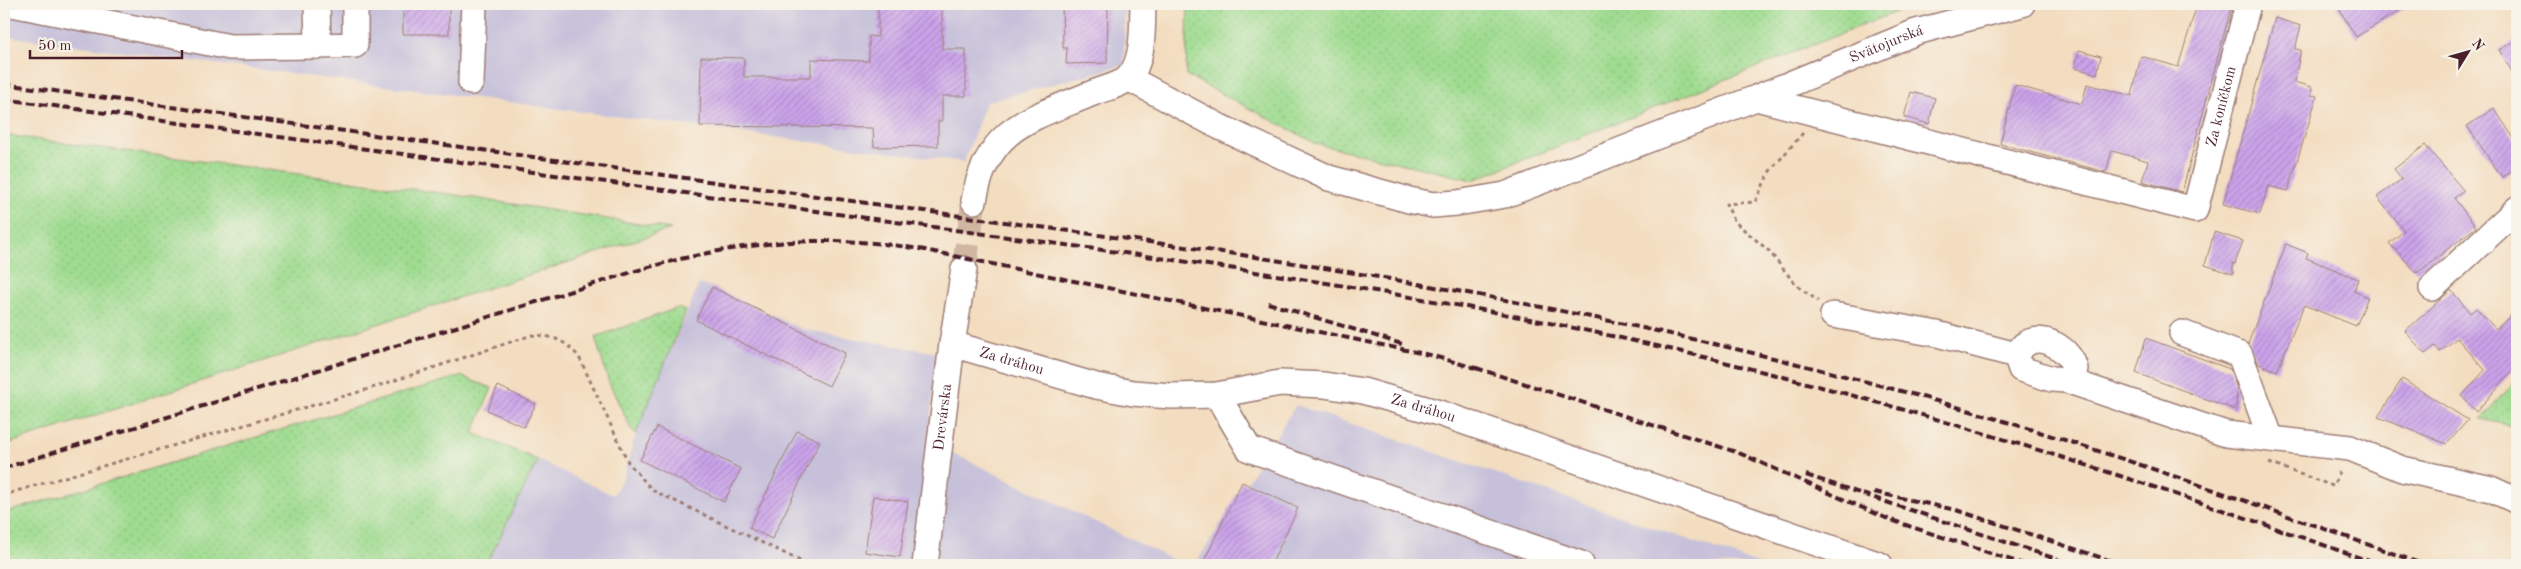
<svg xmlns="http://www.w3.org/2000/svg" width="2521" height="569" font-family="'Old Standard TT',serif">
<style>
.industrial{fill:#c6c0da}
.garden{fill:url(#garden-dots);stroke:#747e5e}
.building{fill:url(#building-hatch)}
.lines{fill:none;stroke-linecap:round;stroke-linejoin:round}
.minor-tunnel{stroke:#d1b7a2;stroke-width:25;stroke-dasharray:25 12;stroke-linecap:butt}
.minor-casing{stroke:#9e7e76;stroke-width:28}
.path{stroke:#9e7e76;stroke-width:3;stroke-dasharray:4 4;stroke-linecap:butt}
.minor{stroke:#fff;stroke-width:25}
.rail{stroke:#4a1f2b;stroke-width:4;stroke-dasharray:8 4;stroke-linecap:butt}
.labels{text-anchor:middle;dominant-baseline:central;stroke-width:4;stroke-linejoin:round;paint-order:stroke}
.street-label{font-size:15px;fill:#4a1f2b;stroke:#f7f3e8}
</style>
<defs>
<pattern id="garden-dots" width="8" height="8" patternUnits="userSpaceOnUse" patternTransform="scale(1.25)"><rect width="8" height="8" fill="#9fdc90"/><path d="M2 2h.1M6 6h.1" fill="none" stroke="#8abc7c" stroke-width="1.8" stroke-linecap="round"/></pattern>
<pattern id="building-hatch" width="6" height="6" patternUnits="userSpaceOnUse" patternTransform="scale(1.25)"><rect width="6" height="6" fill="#cba4eb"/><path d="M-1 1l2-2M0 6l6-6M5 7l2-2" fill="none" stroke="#a785bf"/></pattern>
</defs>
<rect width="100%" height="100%" fill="#f7f3e8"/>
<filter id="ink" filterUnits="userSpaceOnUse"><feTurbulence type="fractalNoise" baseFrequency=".02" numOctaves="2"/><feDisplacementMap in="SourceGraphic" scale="10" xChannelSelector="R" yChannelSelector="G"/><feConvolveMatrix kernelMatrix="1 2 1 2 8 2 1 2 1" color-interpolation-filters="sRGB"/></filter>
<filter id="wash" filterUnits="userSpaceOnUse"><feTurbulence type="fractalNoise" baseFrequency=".0096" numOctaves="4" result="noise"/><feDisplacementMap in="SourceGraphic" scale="20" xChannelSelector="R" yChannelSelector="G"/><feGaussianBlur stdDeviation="1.12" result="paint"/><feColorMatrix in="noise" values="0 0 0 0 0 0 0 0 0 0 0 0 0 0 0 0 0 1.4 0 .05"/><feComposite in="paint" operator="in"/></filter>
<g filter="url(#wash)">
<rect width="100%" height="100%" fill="#f3ddc0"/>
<!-- industrial -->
<path class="industrial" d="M4 4H1125L1124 65 986 102 964 162 4 36Z
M699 284 712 287 802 329 937 353 928 441 1184 565H486L538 460 613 495 624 476 638 427Z
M1296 405 1718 550 1761 565H1195Z"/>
<!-- garden -->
<path class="garden" d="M1188 4H1916L1473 180 1317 144 1186 75Z
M4 135 449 194 671 229 4 445Z
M678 308 686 311 636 434 631 429 609 383 595 337Z
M460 376 492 388 473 433 538 460 486 565H4V513Z
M2517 378V427L2481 419Z"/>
<g id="blocks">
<!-- building -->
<path class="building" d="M403 4H449V34H403Z
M878 4H942V49H966V96H942V121H938V146L874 147 873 128 700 126 701 57 744 58V77H811V59L869 61V36L878 37Z
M1062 4H1108L1107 63 1066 64 1067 48H1063Z
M2204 4H2232L2182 192 2142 181 2148 161 2112 151 2106 172 2000 144 2015 85 2082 104 2087 84 2132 96 2141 56 2178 67 2196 8 2202 9Z
M2336 4H2411L2356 37Z
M2275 18 2301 26 2295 49 2301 50 2294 82 2312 87 2311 95 2317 96 2288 191 2268 186 2260 214 2223 204Z
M2517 39V80L2499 50Z
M2079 50 2101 56 2097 74 2075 68Z
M1911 92 1935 98 1929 124 1904 117Z
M2494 108 2517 143V167L2502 177 2467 126Z
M2425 145 2464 191 2454 198 2476 227 2417 273 2389 243 2404 231 2377 197 2402 179 2394 169Z
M2214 232 2243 241 2235 264 2233 263V274L2205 265Z
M2286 244 2308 253 2306 258 2358 279 2354 291 2368 297 2356 326 2304 305 2277 371 2259 364 2248 344Z
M712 287 845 353 829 386 696 320Z
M2451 290 2470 313 2476 308 2496 329 2517 310V366L2476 412 2462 396 2485 370 2457 338 2440 352 2435 346 2425 354 2405 331Z
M2146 338 2230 369 2237 389 2236 410 2136 373Z
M2402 379 2468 420 2447 444 2378 417Z
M498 386 536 404 524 427 487 410Z
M657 427 741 469 724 502 640 460Z
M797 431 820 441 772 539 749 528Z
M1242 482 1298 508 1271 565H1202Z
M873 496 908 502 900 557 865 552Z"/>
</g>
</g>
<g filter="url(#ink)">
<use href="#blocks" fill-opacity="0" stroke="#9e7e76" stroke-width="1"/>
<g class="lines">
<!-- minor-tunnel -->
<path class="minor-tunnel" d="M964 269 974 201"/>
<!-- minor casing -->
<g class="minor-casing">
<g id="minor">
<path d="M12 4 230 47 318 46 317 4"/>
<path d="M318 46 355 45V4"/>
<path id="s1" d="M1128 78 1220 127 1329 178 1409 200 1433 205 1457 203 1505 195 1756 98 1916 32 2022 4"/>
<path d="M471 82 474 4"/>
<path id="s2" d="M1756 98 2195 210 2248 4"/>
<path d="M974 201C987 126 1031 119 1093 93 1103 89 1121 85 1128 78 1145 60 1142 26 1143 4"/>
<path d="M2432 288 2517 209"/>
<path d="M1833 315 1937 334 2016 355C2019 352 2021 348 2024 345 2042 331 2071 350 2075 369L2066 380 2052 379 2021 369 2016 355"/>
<path d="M2182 333 2240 355 2271 439"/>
<path id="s3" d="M952 344 1096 386 1133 393 1171 396 1217 395 1280 383 1324 385 1363 391 1439 413 1880 565"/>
<path d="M2066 380 2226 434 2350 448 2402 469 2491 489 2517 501"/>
<path d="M1217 395 1249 449 1581 564"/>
<path id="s4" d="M925 565 952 344 964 269"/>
</g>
</g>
<!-- path -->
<path class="path" d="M1803 133 1770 171 1755 202 1726 204 1735 222 1769 251 1796 285 1818 301
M2269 463 2333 486 2341 469
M4 498 13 492 369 389 532 335C555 336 564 340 579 357L628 462 652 490 809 565"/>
<!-- minor -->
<use href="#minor" class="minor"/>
<!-- rail -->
<path class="rail" d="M4 84 1229 253C1447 286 1662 327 1875 384 2062 434 2244 500 2425 565
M4 99C294 139 584 179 874 219 1124 253 1375 284 1621 338 1880 395 2131 476 2380 565
M1268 303 1405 345
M1476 368 1739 453 1888 519 2026 565
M4 468 642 269C738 242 826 232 925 250L1430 355 1482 370
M1806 475 2074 565
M1874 492 1956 510 2124 565"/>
</g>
</g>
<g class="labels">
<!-- street labels -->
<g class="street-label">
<text stroke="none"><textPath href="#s1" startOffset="815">Svätojurská</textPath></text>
<text stroke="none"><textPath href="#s2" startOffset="560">Za koníčkom</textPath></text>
<text stroke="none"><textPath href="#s3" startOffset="62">Za dráhou</textPath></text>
<text stroke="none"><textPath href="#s3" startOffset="482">Za dráhou</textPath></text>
<text stroke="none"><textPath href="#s4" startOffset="149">Drevárska</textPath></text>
</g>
</g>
<!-- margin -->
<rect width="2521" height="569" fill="none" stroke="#f7f3e8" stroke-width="20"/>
<!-- north arrow -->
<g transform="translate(2468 52) rotate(53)" stroke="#f7f3e8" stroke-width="4" paint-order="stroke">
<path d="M0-4L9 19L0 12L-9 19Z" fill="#4a1f2b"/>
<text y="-8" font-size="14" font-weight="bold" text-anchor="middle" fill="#4a1f2b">N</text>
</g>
<!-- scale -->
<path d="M30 50v8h152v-8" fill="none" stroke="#4a1f2b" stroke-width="2.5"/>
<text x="38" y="50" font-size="15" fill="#4a1f2b" stroke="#f7f3e8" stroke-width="4" paint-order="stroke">50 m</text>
</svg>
